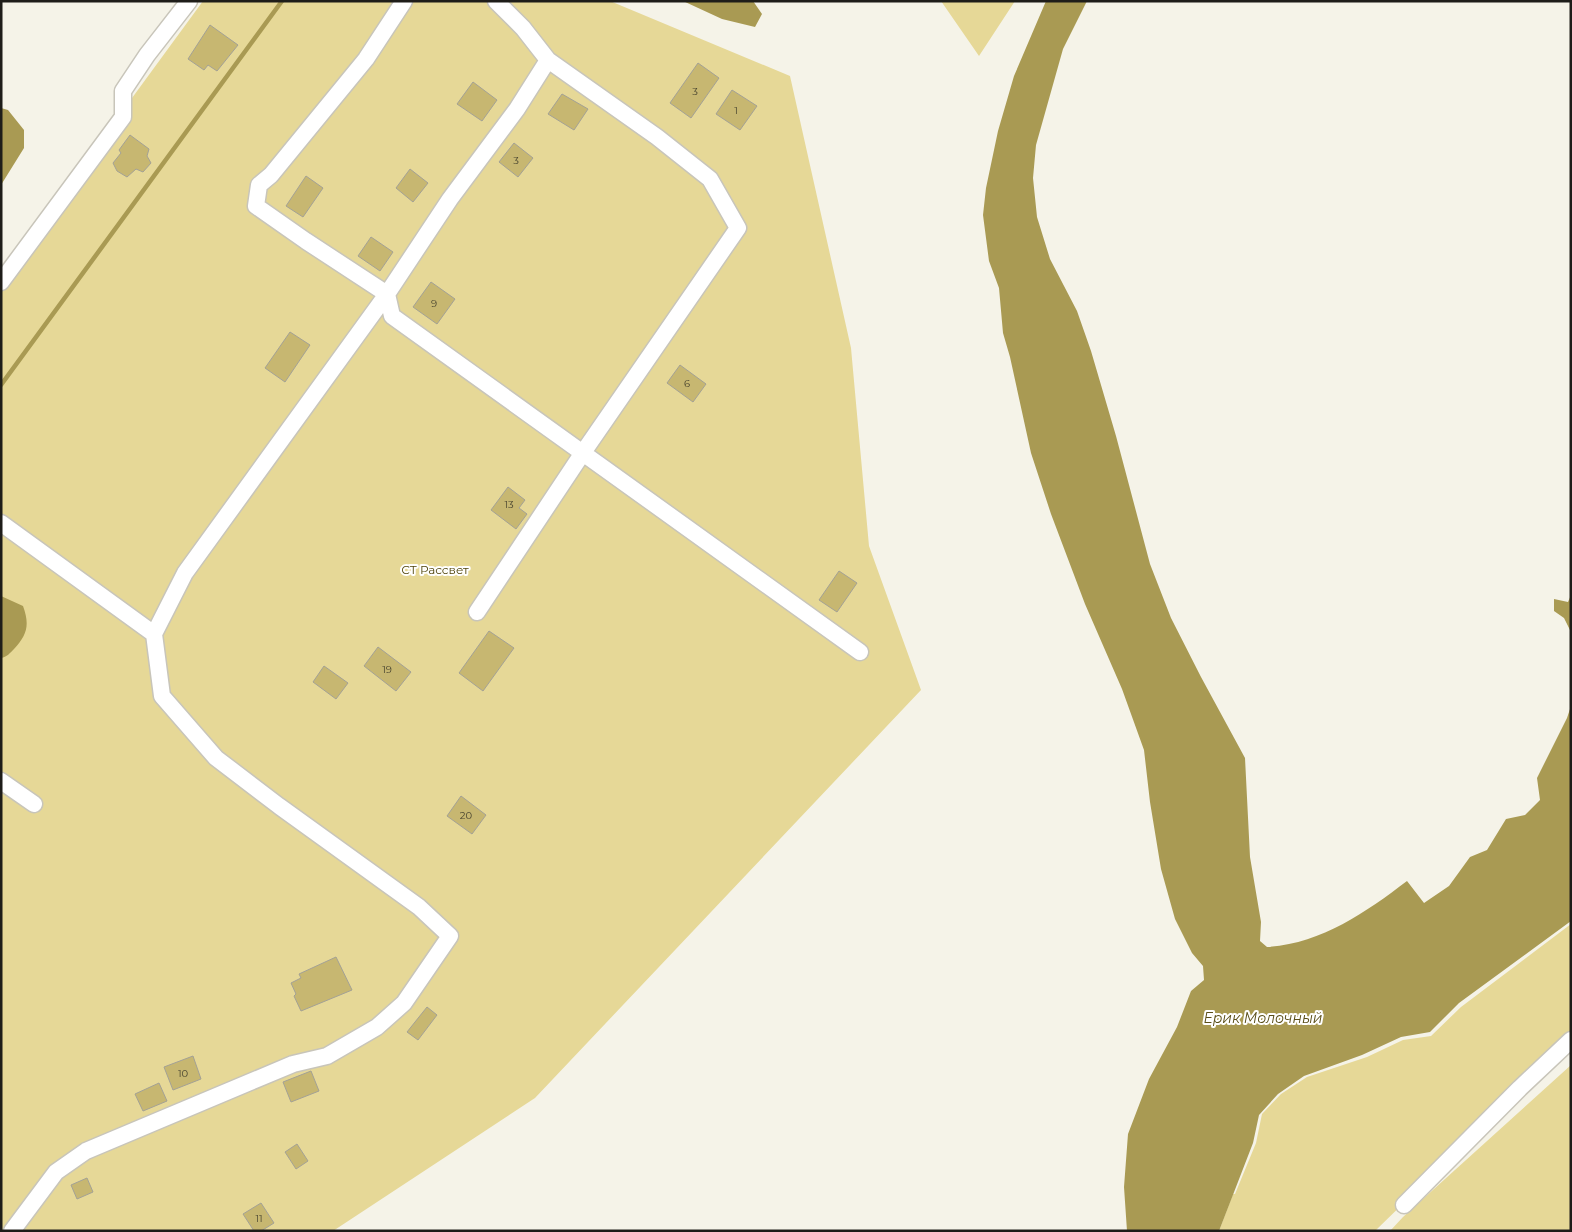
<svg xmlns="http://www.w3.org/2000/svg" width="1572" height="1232" font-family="Montserrat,sans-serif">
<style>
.green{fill:#e6d897}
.water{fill:#a99a53}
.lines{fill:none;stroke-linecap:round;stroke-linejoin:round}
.stream{stroke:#a99a53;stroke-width:4.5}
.building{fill:#c7b771;stroke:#a3a196}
.minor-casing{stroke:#c8c5ba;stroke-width:19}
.minor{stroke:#fff;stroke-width:16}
.labels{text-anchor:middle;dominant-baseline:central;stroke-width:4;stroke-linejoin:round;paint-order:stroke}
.number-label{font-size:10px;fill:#48442f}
.park-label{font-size:12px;fill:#4f440b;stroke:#fff}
.water-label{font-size:14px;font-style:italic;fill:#5a4e18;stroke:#fff}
</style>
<rect width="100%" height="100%" fill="#f5f3e8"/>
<!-- green -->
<path class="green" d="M203 1H610L790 76 851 348 869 546 921 690 535 1098 333 1231H1V277Z
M941 1H1015L979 56Z
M1571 924V1040L1375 1231H1219L1233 1194H1235L1256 1143 1262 1114 1281 1094 1307 1077 1367 1057 1403 1040 1431 1036 1461 1007Z
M1571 1065V1231H1390L1403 1217Z"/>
<!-- water -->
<path class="water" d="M683 1H753L762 14 755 27 722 19Z
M1046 1H1087L1063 49 1036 145 1033 178 1037 217 1050 259 1077 311 1091 351 1116 436 1150 564 1171 618 1201 677 1245 758 1250 857 1261 922 1260 941 1267 947C1320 944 1365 913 1407 881L1424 903 1449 886 1470 857 1487 850 1506 819 1525 815 1540 800 1537 778 1567 718 1571 706V921L1459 1003 1430 1032 1401 1037 1362 1055 1304 1076 1278 1094 1259 1115 1253 1143 1219 1231H1127L1124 1187 1128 1134 1149 1079 1177 1027 1191 991 1204 980 1203 966 1192 953 1175 919 1161 869 1150 802 1144 750 1122 689 1085 604 1051 514 1031 453 1010 357 1003 333 999 288 989 261 983 215 986 188 998 131 1014 76Z
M1 108 8 110 24 130V148L1 185Z
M1571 595V632L1564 618 1554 611V599L1568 602Z
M1 596 23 606C30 625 27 635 14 649 10 653 7 657 1 658Z"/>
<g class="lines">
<!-- stream -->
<path class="stream" d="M1 385 282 1"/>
</g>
<!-- building -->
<path class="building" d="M210 25 238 45 217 71 208 65 204 70 188 59Z
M698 63 719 78 691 118 670 103Z
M473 82 497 100 482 121 457 104Z
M732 90 757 106 740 130 716 114Z
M562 94 588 109 574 130 548 114Z
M130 135 149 149 147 156 151 163 143 172 136 169 127 177 117 171 113 163 121 153 119 150Z
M514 143 533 158 518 177 499 162Z
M410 169 428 183 413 202 396 188Z
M306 176 323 188 303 217 286 206Z
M371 237 393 252 380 271 358 256Z
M431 282 455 299 437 324 413 307Z
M290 332 310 345 285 382 265 368Z
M680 365 706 384 693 402 667 383Z
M508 487 525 500 519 508 527 514 516 529 491 510Z
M839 571 857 583 837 612 819 600Z
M489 631 514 648 483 691 459 673Z
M378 647 411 672 396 691 364 666Z
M324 666 348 683 336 699 313 682Z
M461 796 486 815 472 834 447 816Z
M336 957 352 990 301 1011 294 996 296 994 291 983 301 978 299 974Z
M427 1007 437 1015 418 1040 407 1032Z
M193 1056 201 1079 173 1090 164 1067Z
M311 1071 319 1091 291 1102 283 1082Z
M159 1083 167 1101 143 1111 135 1094Z
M297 1144 308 1161 296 1169 285 1152Z
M87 1178 93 1192 77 1199 71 1185Z
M261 1203 274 1223 261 1231H254L243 1214Z"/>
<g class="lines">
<!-- minor casing -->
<g class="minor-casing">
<path id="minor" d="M404 1 366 59 271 175 259 185 256 206 306 241 387 294 392 316 860 652
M1 282 123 117V91L147 55 189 1
M1 523 154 634
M477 612 582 454 738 228 710 179 657 137 548 60
M1 781 34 804
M1404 1205 1520 1088 1571 1040
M12 1231 56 1172 86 1151 293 1064 327 1056 377 1027 404 1003 450 936 419 907 279 806 216 758 162 696 154 634 185 573 387 294 450 199 517 109 548 60 523 28 496 1"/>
</g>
<!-- minor -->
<use href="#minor" class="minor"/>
</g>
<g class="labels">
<!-- number labels -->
<g class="number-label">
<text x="695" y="91">3</text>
<text x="736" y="110">1</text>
<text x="516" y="160">3</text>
<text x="434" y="303">9</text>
<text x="687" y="383">6</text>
<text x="509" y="504">13</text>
<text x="387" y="669">19</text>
<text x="466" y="815">20</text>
<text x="183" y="1073">10</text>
<text x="259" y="1218">11</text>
</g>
<!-- park labels -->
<g class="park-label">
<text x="435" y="569">СТ Рассвет</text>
</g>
<!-- water labels -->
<g class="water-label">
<text x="1263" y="1018">Ерик Молочный</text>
</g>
</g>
<!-- border -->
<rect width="1572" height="1232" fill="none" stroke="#1e1d19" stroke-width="5"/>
</svg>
